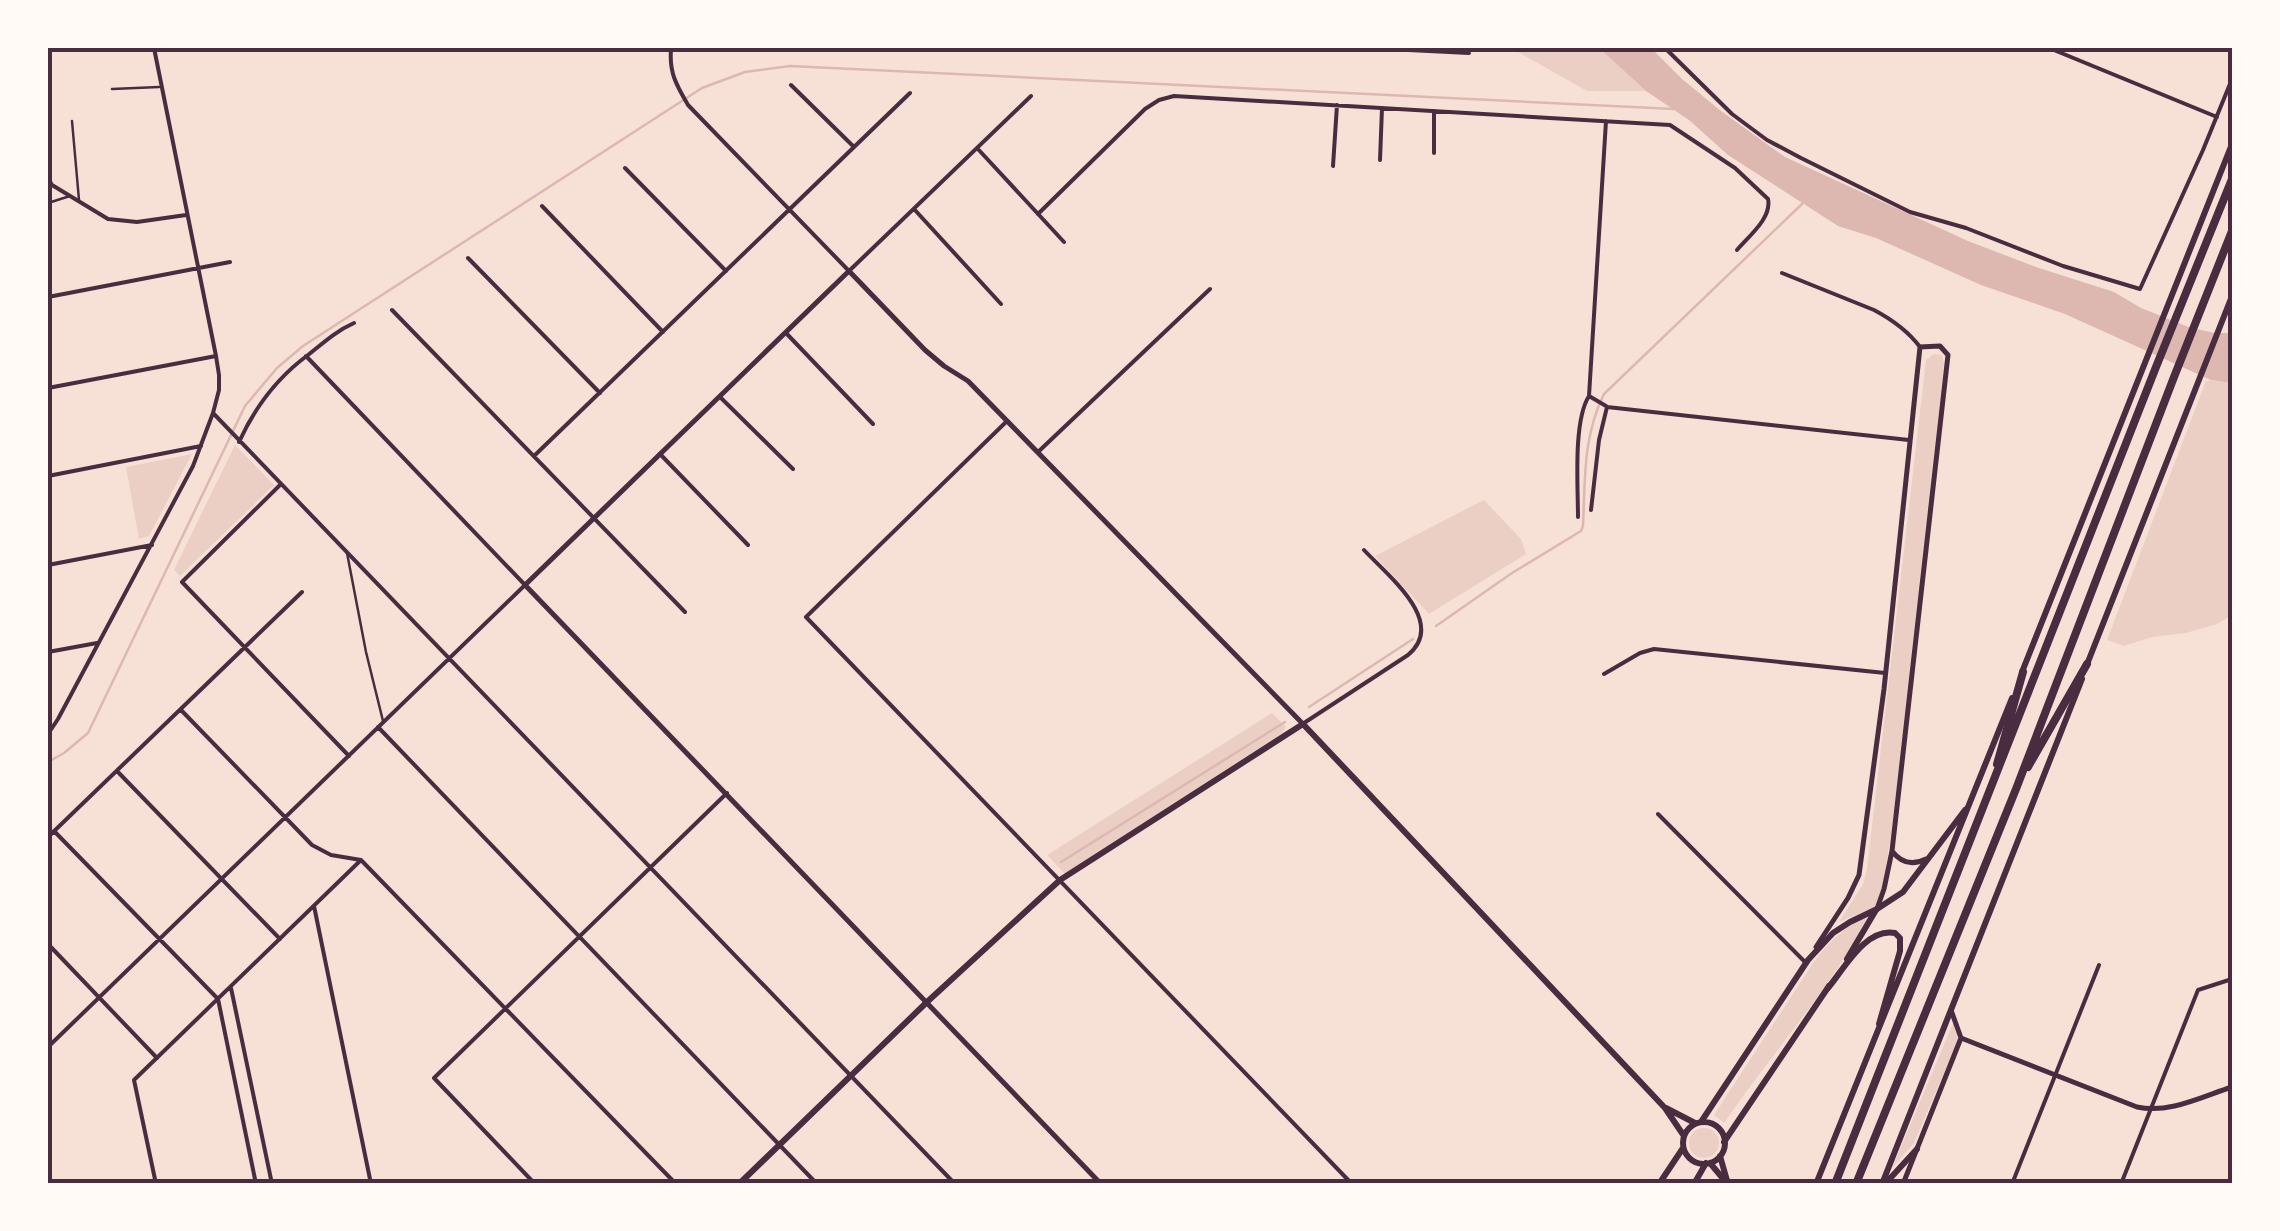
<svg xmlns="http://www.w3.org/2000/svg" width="2280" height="1231" font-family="'Open Sans',sans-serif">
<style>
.green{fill:#ebcfc5}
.water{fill:#dcb8b0}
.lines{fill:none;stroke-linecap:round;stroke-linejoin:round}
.stream{stroke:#dcb8b0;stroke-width:2.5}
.service{stroke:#4a2c40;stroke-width:2.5}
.minor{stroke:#4a2c40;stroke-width:4}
.tertiary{stroke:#4a2c40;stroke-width:5}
.secondary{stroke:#4a2c40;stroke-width:6}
.primary{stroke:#4a2c40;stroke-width:6}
.motorway{stroke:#4a2c40;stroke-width:8}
.neatline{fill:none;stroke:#4a2c40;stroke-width:4}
</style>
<rect width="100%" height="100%" fill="#f7e1d7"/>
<!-- green -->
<path class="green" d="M1511 48H1599L1646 91H1587Z
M1934 354 1942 355 1944 364 1891 836 1882 890 1876 906 1839 922 1863 884 1867 869 1926 360Z
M2211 380 2232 383V615L2217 624 2186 633 2152 637 2124 646 2107 640 2206 381Z
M235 445 274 485 180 576 174 570Z
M192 454 149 536 139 539 126 467Z
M1484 500 1521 539 1526 554 1429 614 1375 556Z
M1272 713 1286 727 1282 733 1065 874 1047 855Z
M1871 914C1830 989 1772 1053 1724 1123L1714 1115 1813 963C1829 941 1847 925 1871 914Z
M1953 1023 1958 1040 1914 1143 1892 1168Z
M1689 1143a15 15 0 1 1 30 0a15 15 0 1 1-30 0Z"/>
<!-- water -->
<path class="water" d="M1599 48H1651L1682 79 1721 111 1785 157 1968 241 2036 267 2114 292 2141 308 2191 328 2215 333H2232V383L2211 380 2065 314 1981 285 1876 238 1838 226 1728 155 1689 120 1646 91Z"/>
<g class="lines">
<!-- stream -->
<path class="stream" d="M1436 626 1512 573 1581 531 1583 526C1585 480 1583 436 1604 394L1802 204
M1309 707 1413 639
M48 762 64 753 88 733 245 406 277 368 303 346 702 88 745 72 790 66 1674 109
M1061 862 1285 722"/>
<!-- service -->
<path class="service" d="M112 89 159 87
M72 121 79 200
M48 203 70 196
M347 553 366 652 383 721"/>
<!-- minor -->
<path class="minor" d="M668 48 676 50 681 48
M1368 48 1469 53
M1665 48 1732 114 1767 140 1801 158 1910 212 1966 228 2063 266 2140 289 2203 150 2232 79
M2049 48 2217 117
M671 50C669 73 677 86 688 105L849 271 1031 96
M791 85 854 147
M977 148 1064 242
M1434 153V111
M1380 160 1382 108
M1333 166 1337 105
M625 168 726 271
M48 178 52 185 108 219 137 222 186 215
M542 206 663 332
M914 209 1001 304
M1038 214 1145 109 1159 100 1174 96 1670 125 1735 168 1768 199C1772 218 1749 236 1737 250
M468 258 600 393
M1782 273 1874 310C1891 319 1908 331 1920 347
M48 297 230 262
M392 310 685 612
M786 333 873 424
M48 388 216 356
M1589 396 1606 406
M720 397 793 469
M213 413 955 1184
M1007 421 806 617 1352 1184
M239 442C255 407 278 377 308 355 323 343 336 331 354 323
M1038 452 1210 289
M660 454 748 545
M534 456 910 93
M48 476 201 446
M281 484 182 582 349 756
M1591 510 1599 440 1607 407 1909 440
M1578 517C1578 487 1573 421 1589 396L1606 121
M48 565 152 545
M48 652 97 643
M1604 674 1640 653 1654 649 1885 673
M181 710 312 845 331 855 361 860
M1304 723 1408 655C1448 622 1387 575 1364 550
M378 727 817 1184
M48 734 58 719 193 466 213 413 219 390V375L216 356 154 48
M117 771 280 939
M1658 814 1806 963
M54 831 218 999 256 1184
M48 837 302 592
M361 860 676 1184
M314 906 371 1184
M48 944 157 1058
M231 988 272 1184
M48 1047 525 585 306 356
M48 1169 50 1184
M156 1184 134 1080 361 860
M535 1184 434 1078 727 793
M2012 1184 2099 965
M2121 1184 2198 990 2232 979
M2231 1184 2232 1179"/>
<!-- tertiary -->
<path class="tertiary" d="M1892 851C1901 863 1912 866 1926 859
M1816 947 1848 898 1859 875 1884 689 1920 347 1940 346 1948 355 1892 851 1884 889 1878 906
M1961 1038 2137 1107C2169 1114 2201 1097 2232 1087
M1101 1184 525 585 849 271 925 350 944 366 968 381 1303 724
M1903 1184 1961 1038 1951 1010"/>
<!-- secondary -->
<path class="secondary" d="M1847 959 1876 910
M1666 1108 1695 1123
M1701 1122 1808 960 1833 933 1850 922 1877 909
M1683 1143a21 21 0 1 1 42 0a21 21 0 1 1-42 0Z
M1724 1142 1829 986
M1720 1156 1728 1184
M1710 1163 1725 1181
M739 1184 927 1002 1060 880 1303 724 1665 1108 1684 1136
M1659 1184 1683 1148
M1694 1184 1706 1163"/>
<!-- primary -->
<path class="primary" d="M2086 667 2232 296
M2022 672 2232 144
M1877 909 1903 892 1965 810
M1828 988C1844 969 1866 927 1895 933L1900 938V951L1879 1024
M1816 1184 2012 698
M1882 1184 2082 679
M1885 1184 1917 1149"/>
<!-- motorway -->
<path class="motorway" d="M1997 764 2023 672
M2028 767 2087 664
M1835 1184 2156 367 2232 179
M1856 1184 2016 789 2174 377 2232 231"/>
</g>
<!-- border -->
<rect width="2280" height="1231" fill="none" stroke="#fffaf5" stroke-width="100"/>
<rect x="50" y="50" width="2180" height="1131" class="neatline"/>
</svg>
